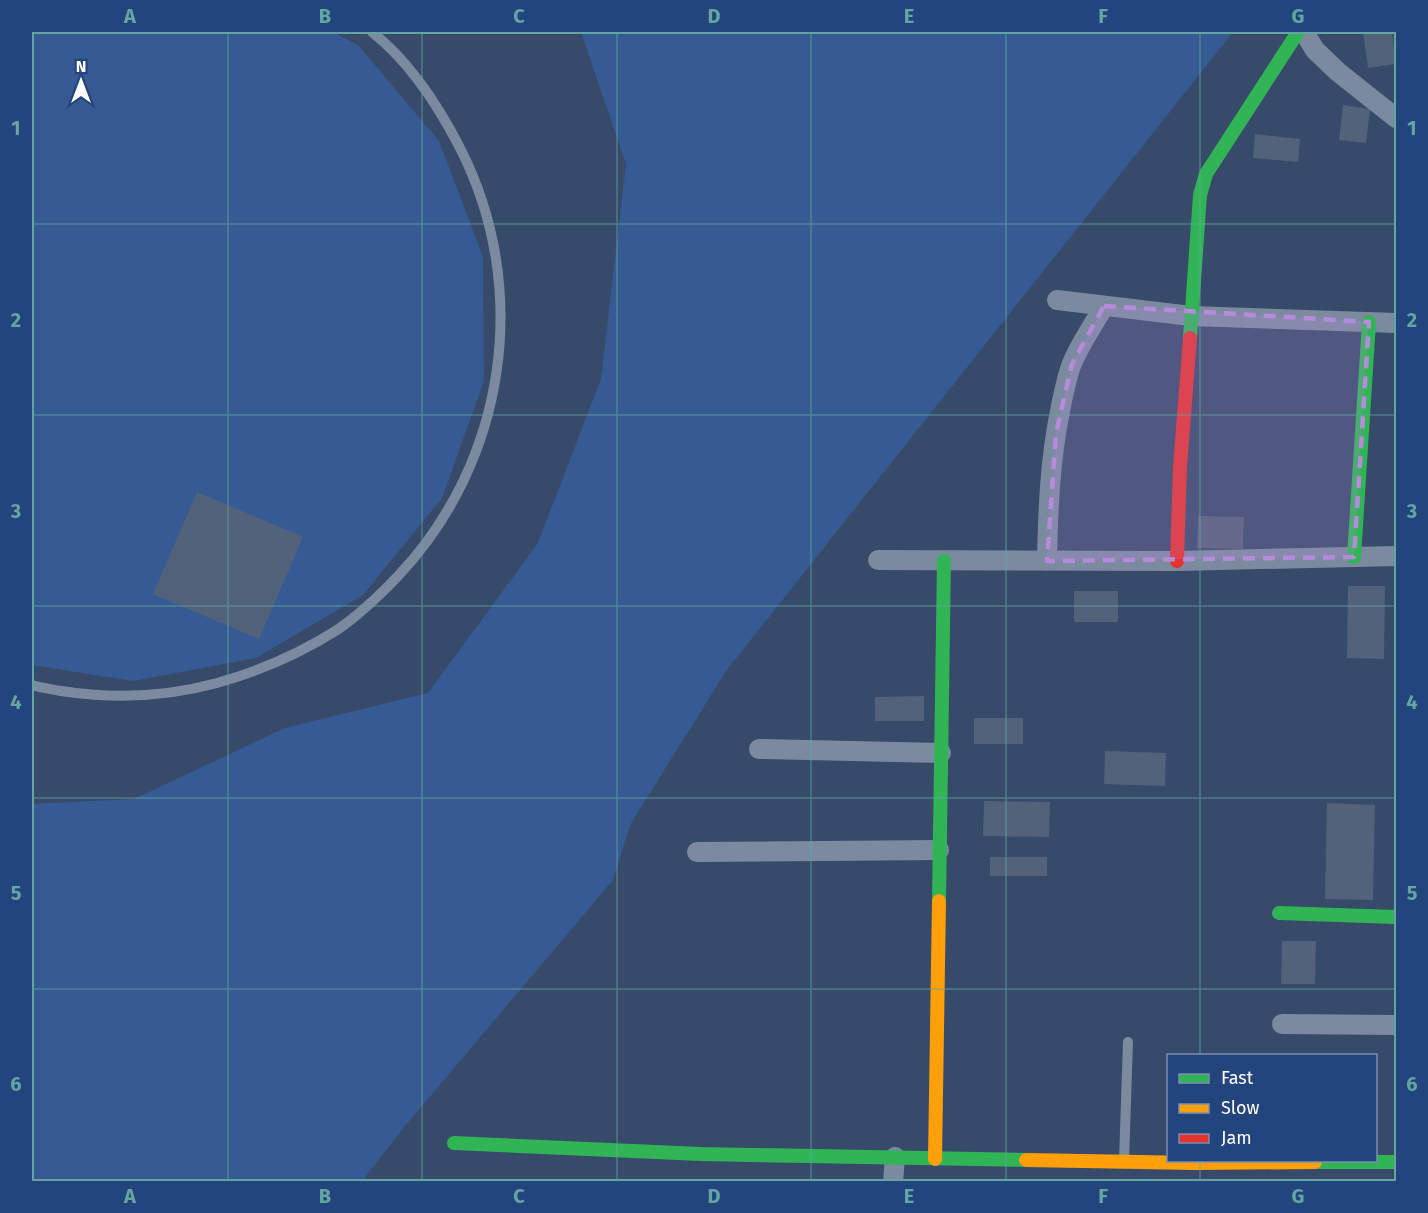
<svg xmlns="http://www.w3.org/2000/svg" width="1428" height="1213" font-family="'Fira Sans',sans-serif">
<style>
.green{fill:#365b94}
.building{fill:#52627a}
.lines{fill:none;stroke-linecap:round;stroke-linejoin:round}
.lane{stroke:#7c8aa0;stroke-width:10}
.street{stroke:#7c8aa0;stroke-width:20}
.fast{stroke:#30b455;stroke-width:14}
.slow{stroke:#ff9f0a;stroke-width:14}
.jam{stroke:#e5322d;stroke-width:14}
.marked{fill:#b68bdc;fill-opacity:0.2;stroke:#b68bdc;stroke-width:4.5;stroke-dasharray:12 8;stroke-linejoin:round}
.grid{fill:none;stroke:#63a6a1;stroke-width:1.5;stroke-opacity:0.55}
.neatline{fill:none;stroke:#63a6a1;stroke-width:2}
.grid-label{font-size:20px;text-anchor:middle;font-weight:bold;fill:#63a6a1}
</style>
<rect width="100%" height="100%" fill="#374a69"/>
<!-- green -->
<path class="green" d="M32 32H333L359 46 439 141 483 257 484 381 442 498 363 595 256 658 133 681 32 665Z
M581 32H1233L726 671 630 825 613 880 405 1126 362 1181H32V804L134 799 285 728 428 693 538 543 601 379 626 164Z"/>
<!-- building -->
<path class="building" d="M1363 32H1392L1396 64 1368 68Z
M1343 105 1370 109 1366 143 1339 140Z
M1255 134 1300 139 1298 162 1253 158Z
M1394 396H1396V428H1394Z
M197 492 303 537 259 639 153 594Z
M1198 516 1244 517 1243 549 1197 548Z
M1348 586H1385L1384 659 1347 658Z
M1074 591H1118V622H1074Z
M924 696V721H875V697Z
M974 718H1023V744H974Z
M1105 751 1166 753 1165 786 1104 784Z
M984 801 1050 802 1049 837 983 836Z
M1327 803 1375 805 1373 900 1325 899Z
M990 857H1047V876H990Z
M1282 941H1316L1315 984H1281Z"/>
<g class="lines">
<!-- lane -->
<path class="lane" d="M32 685C41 688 51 689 61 691 113 699 166 697 217 683 260 671 299 654 337 630 359 615 379 596 398 576 506 462 532 289 460 148 438 105 410 62 372 32
M1124 1161 1128 1042"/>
<!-- street -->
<path class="street" d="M1304 32 1315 50 1338 72 1396 118
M1057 300 1191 316 1396 323
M878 560 1177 561 1396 556
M1047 561C1048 510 1050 460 1060 411 1063 396 1066 380 1071 366 1079 345 1093 326 1104 306
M759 749 941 753
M697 852 939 850
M1282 1024 1396 1025
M893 1182 895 1157"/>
<!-- fast -->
<path class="fast" d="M1190 338 1200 195 1206 174 1298 32
M1354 557 1369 322
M939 901 944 561
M1279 913 1396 917
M454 1143 701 1154 1026 1160
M1315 1162H1396"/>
<!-- slow -->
<path class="slow" d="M935 1159 939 901
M1026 1160 1195 1163 1315 1162"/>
<!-- jam -->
<path class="jam" d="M1177 561 1180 467 1190 338"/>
</g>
<!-- marked area -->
<path class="marked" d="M1104 306 1369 322 1354 557 1047 561 1056 433 1072 364Z"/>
<!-- grid -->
<path class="grid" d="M228 32V1182M422 32V1182M617 32V1182M811 32V1182M1006 32V1182M1200 32V1056M32 224H1396M32 415H1396M32 606H1396M32 798H1396M32 989H1396M1200 1160V1182"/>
<!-- border -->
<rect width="1428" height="1213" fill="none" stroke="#23457d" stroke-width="66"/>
<!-- legend -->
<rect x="1167" y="1054" width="210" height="108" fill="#23457d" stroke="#7b8fb1" stroke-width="1.5"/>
<rect x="1179" y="1074" width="30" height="9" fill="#30b455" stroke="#7b8fb1" stroke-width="1.5"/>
<text x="1221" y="1084" font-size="18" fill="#ffffff">Fast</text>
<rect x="1179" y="1104" width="30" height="9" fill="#ff9f0a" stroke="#7b8fb1" stroke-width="1.5"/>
<text x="1221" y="1114" font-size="18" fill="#ffffff">Slow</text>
<rect x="1179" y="1134" width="30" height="9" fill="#e5322d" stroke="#7b8fb1" stroke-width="1.5"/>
<text x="1221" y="1144" font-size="18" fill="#ffffff">Jam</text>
<!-- north arrow -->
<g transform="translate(81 81)" stroke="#23457d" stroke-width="4.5" paint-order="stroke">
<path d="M0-4.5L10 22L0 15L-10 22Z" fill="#ffffff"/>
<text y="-9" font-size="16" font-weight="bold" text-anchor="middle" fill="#ffffff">N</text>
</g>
<rect x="33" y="33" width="1362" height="1147" class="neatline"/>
<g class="grid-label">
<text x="130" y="23">A</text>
<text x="325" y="23">B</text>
<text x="519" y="23">C</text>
<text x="714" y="23">D</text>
<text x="909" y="23">E</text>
<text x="1103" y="23">F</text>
<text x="1298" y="23">G</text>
<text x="16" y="135">1</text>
<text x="1412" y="135">1</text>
<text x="16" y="327">2</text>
<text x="1412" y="327">2</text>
<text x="16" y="518">3</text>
<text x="1412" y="518">3</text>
<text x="16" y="709">4</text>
<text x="1412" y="709">4</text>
<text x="16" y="900">5</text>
<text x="1412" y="900">5</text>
<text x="16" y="1091">6</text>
<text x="1412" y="1091">6</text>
<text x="130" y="1203">A</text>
<text x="325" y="1203">B</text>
<text x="519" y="1203">C</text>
<text x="714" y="1203">D</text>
<text x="909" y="1203">E</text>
<text x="1103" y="1203">F</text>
<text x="1298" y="1203">G</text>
</g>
</svg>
